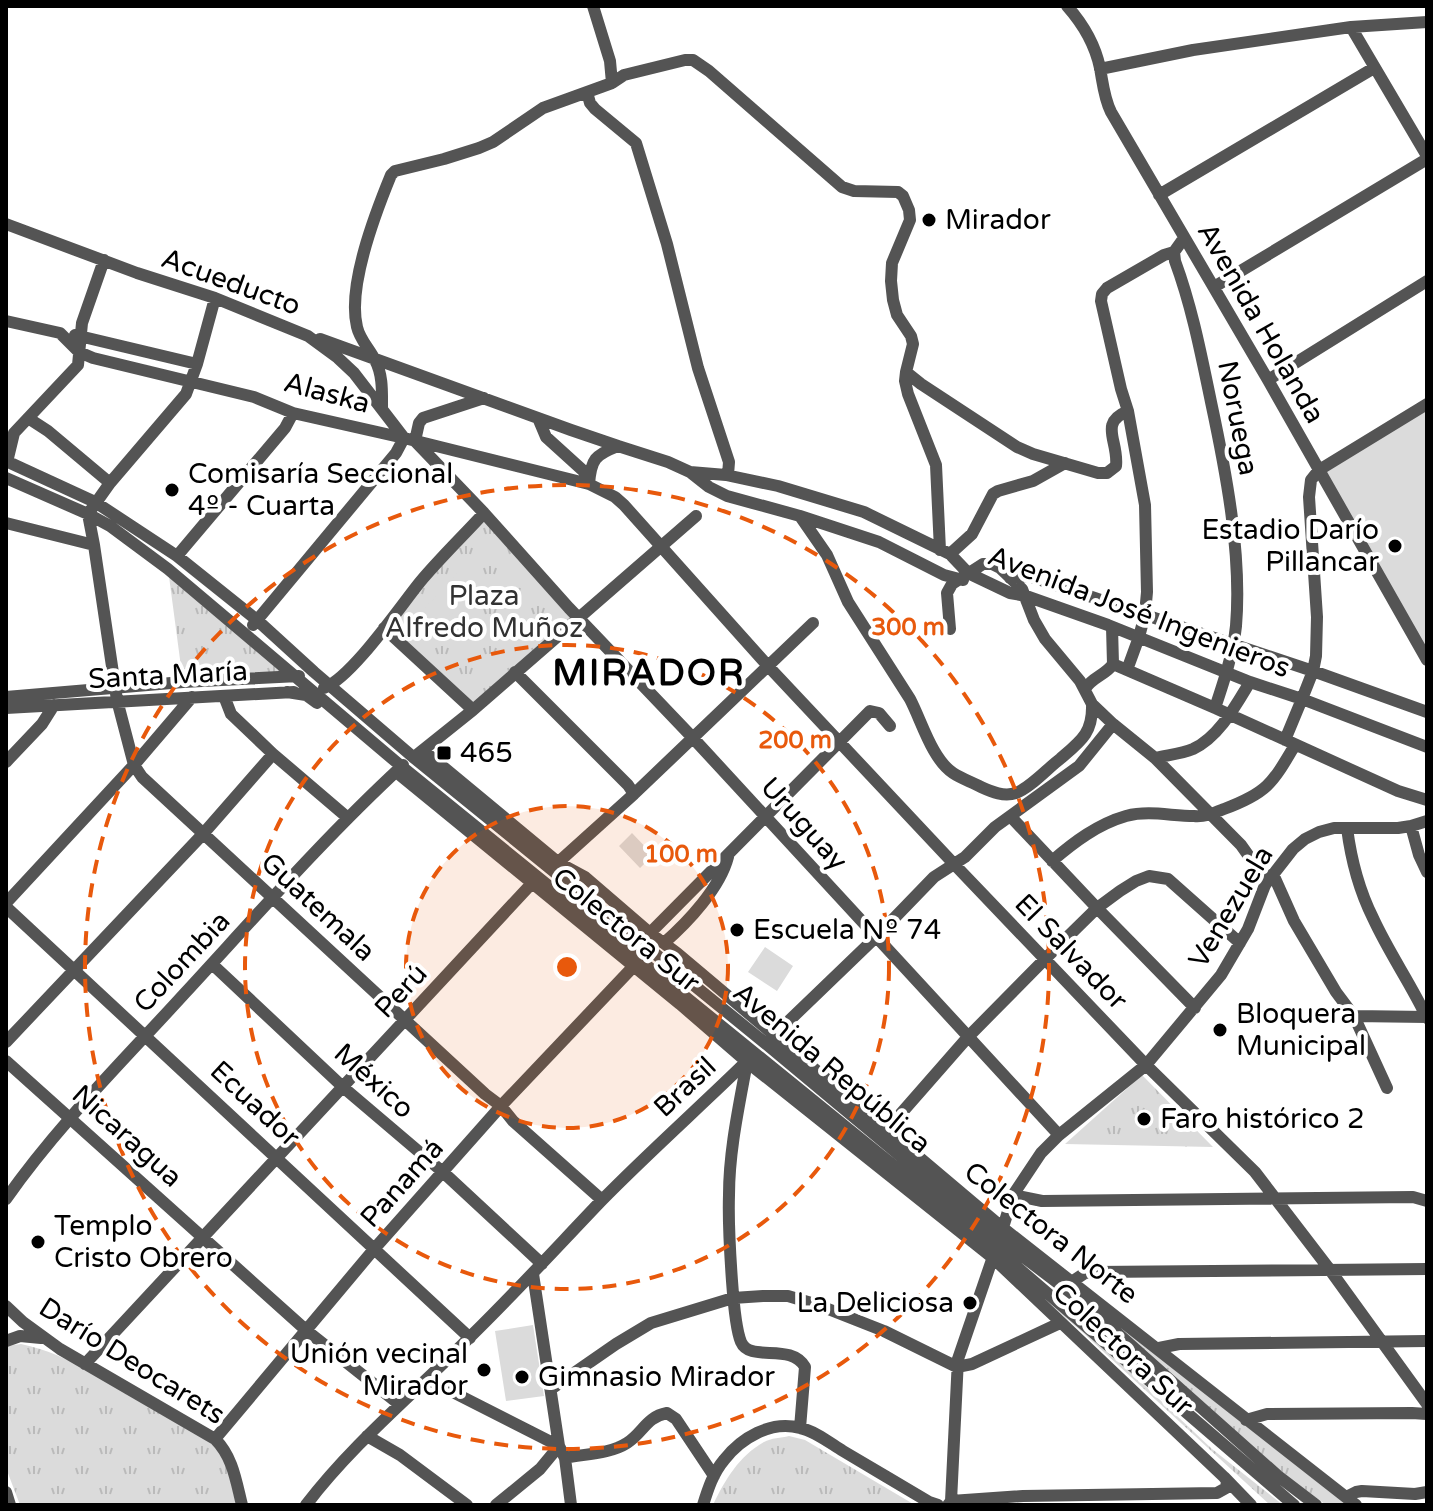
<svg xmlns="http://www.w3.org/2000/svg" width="1433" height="1511" font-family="'Varela Round',sans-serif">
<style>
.grass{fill:url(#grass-tufts)}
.pitch{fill:#dbdbdb}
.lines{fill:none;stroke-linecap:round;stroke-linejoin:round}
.minor{stroke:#545454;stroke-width:12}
.ring{fill:none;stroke:#e8590c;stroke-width:4;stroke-dasharray:14 10}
.poi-dot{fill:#000;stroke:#fff;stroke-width:3}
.labels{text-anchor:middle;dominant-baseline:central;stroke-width:8;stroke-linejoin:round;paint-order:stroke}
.poi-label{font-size:28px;fill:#000;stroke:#fff;text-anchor:start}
.street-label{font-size:28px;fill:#000;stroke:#fff}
.park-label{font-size:28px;fill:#323232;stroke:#fff}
.district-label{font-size:36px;font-weight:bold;letter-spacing:2px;fill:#000;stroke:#fff}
.centre{fill:#e8590c;stroke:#fff;stroke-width:4}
.ring-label{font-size:24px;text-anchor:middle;font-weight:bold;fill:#e8590c;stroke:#fff;stroke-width:8;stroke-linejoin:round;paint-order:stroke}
</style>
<defs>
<pattern id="grass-tufts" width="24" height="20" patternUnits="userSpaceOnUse" patternTransform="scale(2)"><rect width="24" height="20" fill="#dbdbdb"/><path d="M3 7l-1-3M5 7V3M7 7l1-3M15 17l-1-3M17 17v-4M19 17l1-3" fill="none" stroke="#bababa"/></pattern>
</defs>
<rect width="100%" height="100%" fill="#fff"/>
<!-- grass -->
<path class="grass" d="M484 513 579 618 473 710 384 628Z
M168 569 297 677 183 682Z
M1142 1075 1213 1147 1065 1144Z
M1011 1238 1350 1505H1326L1288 1477Z
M1005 1266 1089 1333 1212 1449 1283 1505H1270L1081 1331Z
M21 1344C70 1354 115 1387 158 1412 174 1421 210 1439 220 1452 230 1467 232 1488 236 1505H20L6 1468V1346Z
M789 1436 805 1440 915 1505H713C725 1480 739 1456 764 1442 771 1438 781 1438 789 1436Z"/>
<!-- pitch -->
<path class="pitch" d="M1427 404V660L1319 470Z
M457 573 475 590 442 624 425 608Z
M632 833 653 855 640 868 619 846Z
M765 947 793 966 777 991 748 972Z
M533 1325 544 1396 506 1401 495 1331Z"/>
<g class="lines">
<!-- minor -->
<path class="minor" d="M593 6 610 61 612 83
M1067 6C1083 24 1095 44 1100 68 1103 84 1104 98 1111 112L1268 380 1427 660
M1351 27 1427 156
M1100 69 1193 50 1351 27 1427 22
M587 92 590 103 595 109 636 143 667 244 698 368 729 462 728 475
M1159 195 1374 68
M6 224 137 273 215 298 308 336 338 358 354 373 404 438
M1184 238 1174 252 1175 261C1192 307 1201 354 1211 402 1226 472 1242 555 1236 626 1233 654 1224 681 1215 708
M1214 287 1427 159
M215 298 197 364 186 394 110 483 88 514 94 545 117 700 134 765 142 777 485 1094 501 1106 513 1121 602 1200
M6 321 60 333 79 352 93 358 254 397 293 413 404 438 589 484 615 497 624 505 768 666 954 864 1146 1065 1255 1172 1330 1270 1427 1404
M75 335 197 364
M320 339 571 430 618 446
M906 372 921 384 1017 447 1033 454 1098 473H1107L1116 466C1119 441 1098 423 1128 411
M1268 380 1427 281
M484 398 423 418 419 423 415 441 484 513 569 608 693 738 1059 1135
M382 409C382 392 383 375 375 360 369 348 360 340 357 327 347 286 375 214 391 175L395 171 444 159 479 148 493 142 543 108 612 83 624 75 685 60H693L709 71 842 187 854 191 898 192 903 196 909 210 910 220 892 263 891 281 893 300 897 315 911 336 913 344 906 372 905 381 908 394 936 465 940 550
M28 418 48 431 110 483
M538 418 546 437 589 476
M6 461 95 502 177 556 257 620 314 672 413 757 765 1043 1000 1239 1079 1299 1278 1476 1316 1505
M7 462 14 433 78 365 82 323 104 260
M690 472 709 487 727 496 800 516 879 542 944 575 963 580
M6 478 88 514 110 526 168 569 401 766 996 1249 1294 1505
M589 484C591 459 595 455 618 446L668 462 690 472 726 475 778 486 864 512 950 554 968 573 1010 593 1026 596 1108 625 1250 682 1302 699 1427 747
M800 516 827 555 848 602 910 699C922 722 932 759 953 773 962 779 972 782 981 787 992 792 1004 797 1016 793 1030 788 1048 768 1060 759 1081 741 1093 733 1092 704
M6 523 94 545
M950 554 972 534 993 494 998 491 1033 481 1065 463
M177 556 285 428 293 413
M1010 578 1027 576 1035 578 1313 671 1427 712
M253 625 396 453 404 438
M384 628 473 710
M950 629 947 593 952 584 983 564H992L1000 568 1022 589 1034 620 1045 639 1080 681 1092 704 1113 724 1155 758 1241 845 1258 869 1265 885
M1113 664 1215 708 1398 791 1427 800
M1127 670 1139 637 1145 614 1147 592 1145 505 1128 411 1121 389 1101 301 1102 294 1107 288 1164 255 1174 252
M515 672 628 785 634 794
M324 688C352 677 399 608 420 582 440 558 463 536 484 513
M1085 689C1092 677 1106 675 1113 664L1112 627
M287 692 306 695 317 703
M224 696 231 714 273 754 348 818
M6 697 183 682 299 676
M6 708 294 692
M1285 740 1302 699 1313 671 1316 656 1317 617 1309 497 1311 480 1319 470 1427 404
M424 751 559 863 585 877 650 933 677 953 1003 1228 1356 1505
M418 754 473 710 696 516
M1155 758C1167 755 1181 754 1193 749 1219 737 1236 705 1250 682
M6 762 42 724 54 705
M400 775 680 1004 747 1062 993 1258 1224 1477 1251 1505
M1010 816 1097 908 1195 1008
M1411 826 1419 855 1427 872
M1347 828C1351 859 1359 890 1373 918 1389 953 1411 984 1427 1018
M1052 861C1074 842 1098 824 1126 816 1149 810 1171 816 1194 816 1205 817 1214 813 1224 809 1267 793 1272 784 1295 745
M553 867 634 794 813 623
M1273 874 1294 921 1336 992 1354 1016 1387 1088
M6 903 134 765 192 697
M6 907 470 1338
M650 933 870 711 879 713 890 726
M664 943C688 922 720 888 728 857
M212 964 344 1088 444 1173 542 1264
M1354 1016 1427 1017
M769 1040 876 937 934 877 965 857 995 827 1079 766 1113 724
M6 1042 203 834 273 754
M6 1061 307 1331 399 1404
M747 1062C739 1106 729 1151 729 1195 728 1224 730 1253 732 1281 733 1295 736 1330 741 1342 750 1363 791 1342 805 1367L800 1428
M883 1134 968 1037 1045 959 1097 908 1120 891 1136 881 1149 876 1168 879 1240 943
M1013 1195 1042 1201 1413 1197 1427 1201
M6 1199C58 1125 124 1060 185 993 256 916 326 836 403 765
M1001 1234 1013 1195 1041 1153 1059 1135 1146 1065 1221 975 1248 929 1265 885 1293 849 1305 839 1319 832 1334 828H1398L1411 826 1427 821
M533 1274 559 1446 565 1458 571 1505
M1073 1281 1085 1273 1095 1272 1427 1269
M6 1306 23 1322 60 1349 215 1439C233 1457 236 1481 242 1505
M6 1341 20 1336 41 1338
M1159 1348 1179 1344 1427 1341
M85 1364 535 880
M427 1379 559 1446
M551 1389 616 1344 651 1323 733 1298 763 1296H788L818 1305 884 1331 957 1367 972 1364 1060 1323
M1246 1420 1267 1414 1412 1413 1427 1414
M367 1436 400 1455 467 1505
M215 1439 375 1248 501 1106 633 967
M565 1458C584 1454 610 1454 627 1443 643 1433 646 1417 667 1413L676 1419 714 1476
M6 1492 10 1505
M1346 1497 1356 1492 1362 1491 1415 1494 1427 1492
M951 1501 1023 1496 1217 1493 1226 1488 1227 1481 1224 1477
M306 1505C354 1442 416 1392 471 1336 516 1292 558 1246 601 1201 649 1152 701 1106 750 1058
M496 1505 540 1469 559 1446
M703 1505C708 1489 713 1473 724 1460 741 1438 771 1420 800 1428 815 1431 830 1443 843 1451 872 1468 900 1485 929 1502L938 1505
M948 1505 951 1501 958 1359 995 1251"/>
</g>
<!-- distance rings -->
<circle cx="567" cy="967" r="161" fill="#e8590c" fill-opacity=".12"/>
<g class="ring">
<circle cx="567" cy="967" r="161"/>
<circle cx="567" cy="967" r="322"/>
<circle cx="567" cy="967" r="482"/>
</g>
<!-- markers -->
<g class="poi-dot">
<circle cx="929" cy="220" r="8"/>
<circle cx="172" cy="490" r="8"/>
<circle cx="1395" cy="546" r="8"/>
<rect x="436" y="745" width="16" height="16" rx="4"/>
<circle cx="737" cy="930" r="8"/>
<circle cx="1220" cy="1030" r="8"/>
<circle cx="1144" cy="1119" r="8"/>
<circle cx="38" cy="1242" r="8"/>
<circle cx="970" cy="1303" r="8"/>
<circle cx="484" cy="1370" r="8"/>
<circle cx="522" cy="1377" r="8"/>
</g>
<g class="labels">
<!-- poi labels -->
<g class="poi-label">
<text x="945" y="220">Mirador</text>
<text x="188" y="474">Comisaría Seccional<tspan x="188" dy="32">4º - Cuarta</tspan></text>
<text x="1379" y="530" text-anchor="end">Estadio Darío<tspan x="1379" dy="32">Pillancar</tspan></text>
<text x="460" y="753">465</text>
<text x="753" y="930">Escuela Nº 74</text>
<text x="1236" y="1014">Bloquera<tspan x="1236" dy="32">Municipal</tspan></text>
<text x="1160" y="1119">Faro histórico 2</text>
<text x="54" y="1226">Templo<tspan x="54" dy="32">Cristo Obrero</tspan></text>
<text x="954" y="1303" text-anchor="end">La Deliciosa</text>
<text x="468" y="1354" text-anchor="end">Unión vecinal<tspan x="468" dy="32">Mirador</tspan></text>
<text x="538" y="1377">Gimnasio Mirador</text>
</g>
<!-- street labels -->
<g class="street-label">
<text transform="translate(231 282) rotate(20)">Acueducto</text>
<text transform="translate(1261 323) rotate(60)">Avenida Holanda</text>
<text transform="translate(327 393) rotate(15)">Alaska</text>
<text transform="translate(1238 418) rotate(79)">Noruega</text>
<text transform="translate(1139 612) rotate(21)">Avenida José Ingenieros</text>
<text transform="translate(168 675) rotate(-3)">Santa María</text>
<text transform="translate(804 824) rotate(48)">Uruguay</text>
<text transform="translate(318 907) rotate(43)">Guatemala</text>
<text transform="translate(1231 907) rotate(-59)">Venezuela</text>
<text transform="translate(626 930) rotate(39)">Colectora Sur</text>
<text transform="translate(1071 952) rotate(46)">El Salvador</text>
<text transform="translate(182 962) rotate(-47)">Colombia</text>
<text transform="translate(401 991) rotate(-47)">Perú</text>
<text transform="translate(832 1068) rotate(40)">Avenida República</text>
<text transform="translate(374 1081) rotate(42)">México</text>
<text transform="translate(685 1087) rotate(-43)">Brasil</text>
<text transform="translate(255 1104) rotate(43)">Ecuador</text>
<text transform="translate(127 1136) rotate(42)">Nicaragua</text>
<text transform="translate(402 1183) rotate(-48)">Panamá</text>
<text transform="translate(1051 1233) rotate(38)">Colectora Norte</text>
<text transform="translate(1123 1349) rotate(43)">Colectora Sur</text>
<text transform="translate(132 1361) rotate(32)">Darío Deocarets</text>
</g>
<!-- park labels -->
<g class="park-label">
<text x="484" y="596">Plaza<tspan x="484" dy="32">Alfredo Muñoz</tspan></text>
</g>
<!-- district labels -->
<g class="district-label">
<text x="649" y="673">MIRADOR</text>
</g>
</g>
<circle cx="567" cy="967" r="12" class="centre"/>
<g class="ring-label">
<text x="908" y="635">300 m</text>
<text x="795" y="748">200 m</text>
<text x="681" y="862">100 m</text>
</g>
<!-- border -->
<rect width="1433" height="1511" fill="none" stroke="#000000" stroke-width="16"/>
</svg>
